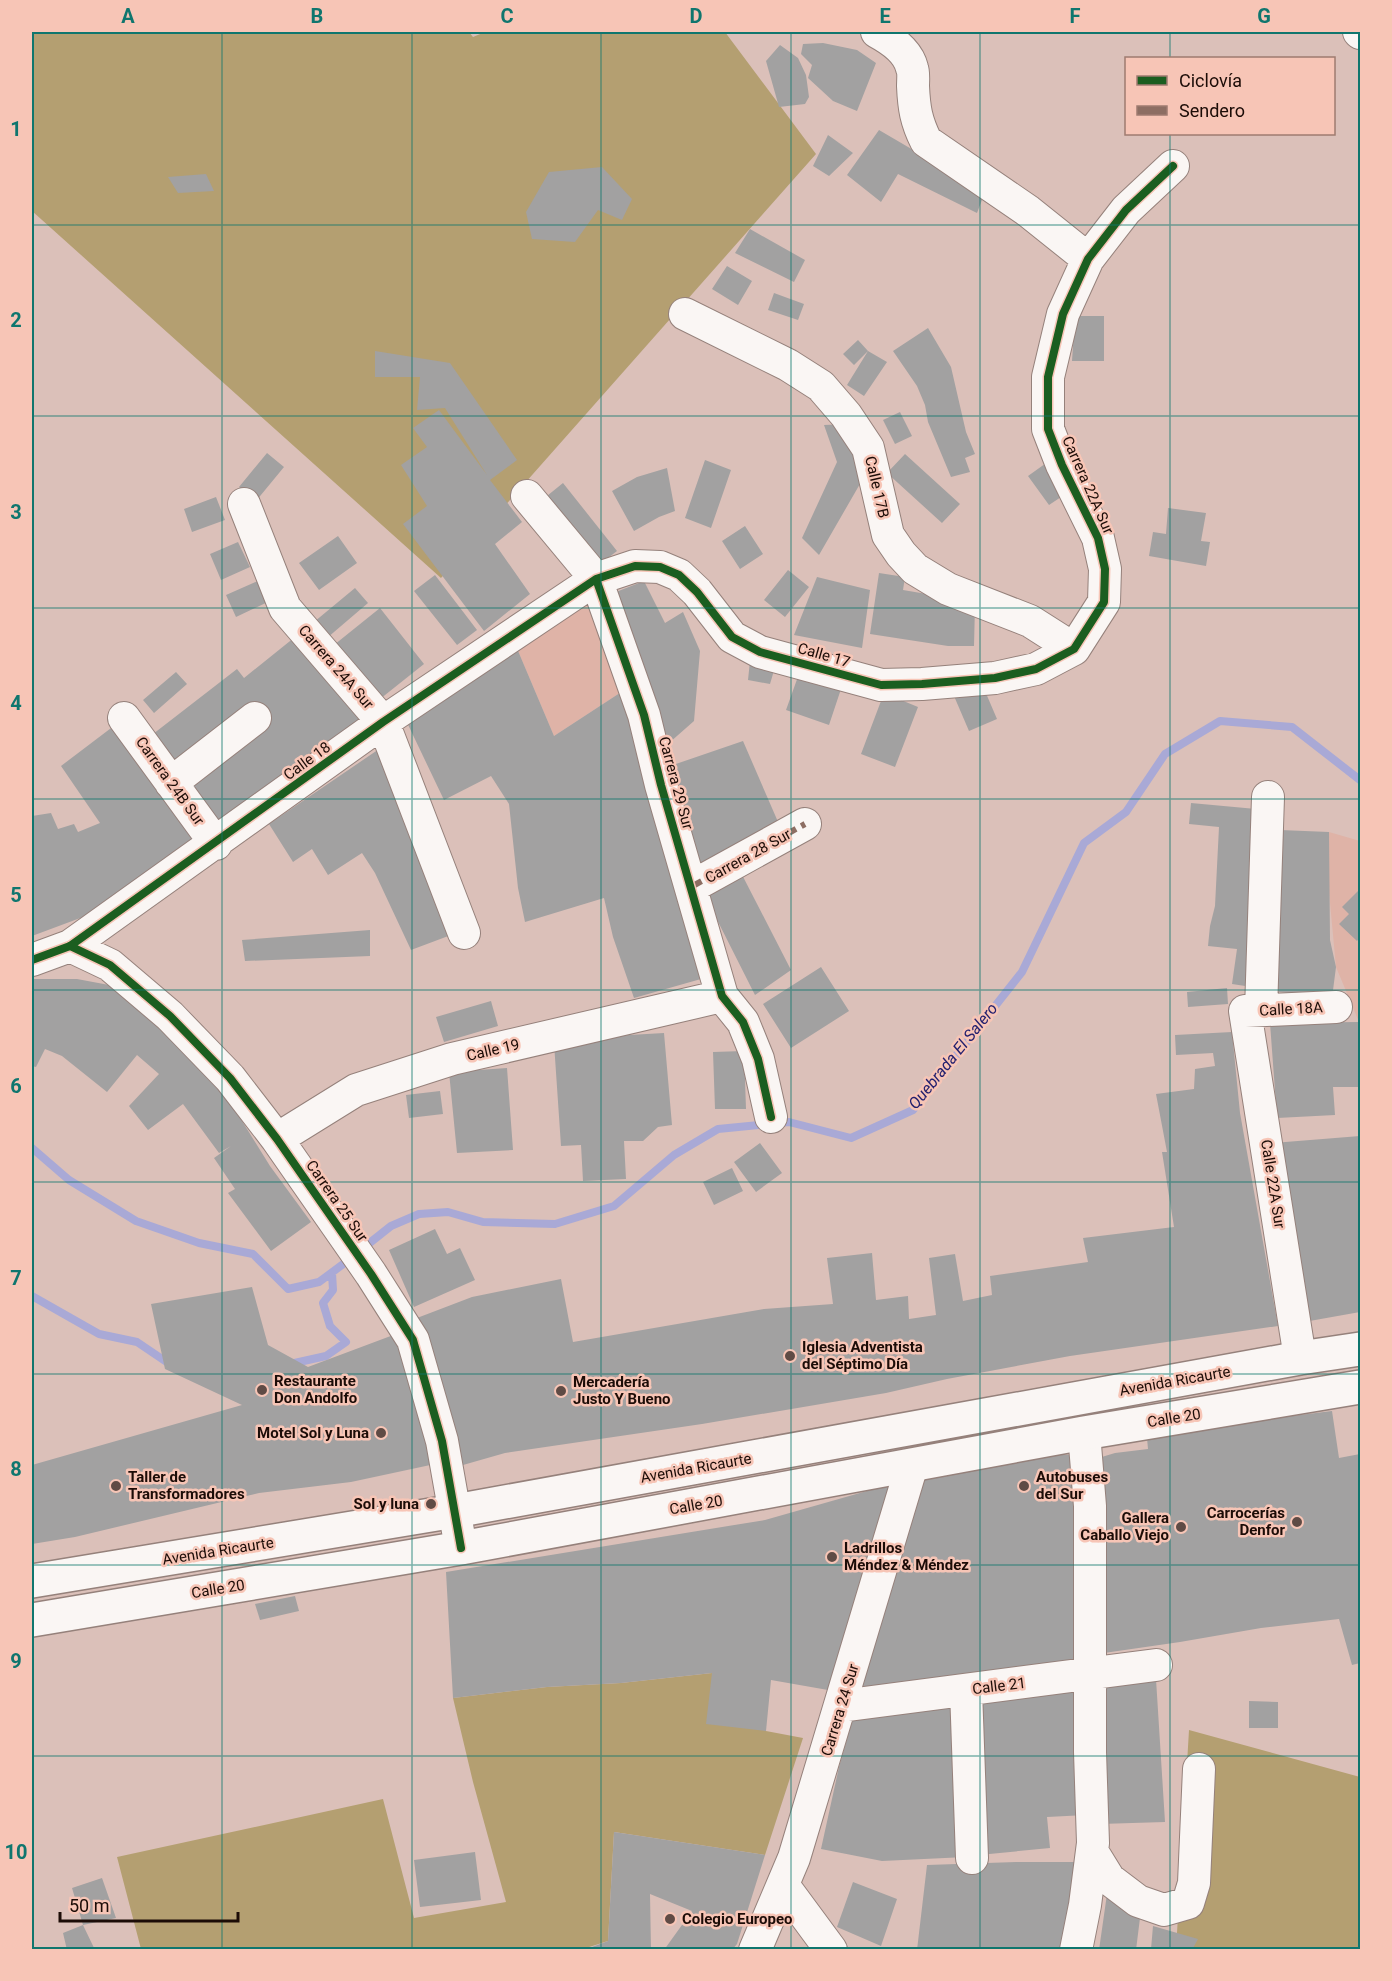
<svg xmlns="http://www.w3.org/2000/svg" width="1392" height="1981" font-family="Roboto,sans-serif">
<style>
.built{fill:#dfb3a7}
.forest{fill:#b49f71}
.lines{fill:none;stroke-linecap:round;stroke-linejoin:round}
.stream{stroke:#a9a9d6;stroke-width:8}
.building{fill:#a2a1a1}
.minor-casing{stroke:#95817b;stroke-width:34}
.major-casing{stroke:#95817b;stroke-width:36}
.minor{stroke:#faf6f4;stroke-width:32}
.major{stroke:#faf6f4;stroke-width:33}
.quiet{stroke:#8d6e63;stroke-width:6;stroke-dasharray:12 6;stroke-linecap:butt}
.cycleway-casing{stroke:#f7c5b6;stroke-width:11}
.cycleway{stroke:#1b5e20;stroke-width:8}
.grid{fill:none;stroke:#0f766e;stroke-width:1.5;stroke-opacity:0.55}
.poi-dot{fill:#5f4b45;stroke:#f7c5b6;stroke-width:2}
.labels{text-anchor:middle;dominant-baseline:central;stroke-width:5;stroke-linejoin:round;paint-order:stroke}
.street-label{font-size:15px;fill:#1c0c07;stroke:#f7c5b6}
.poi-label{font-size:15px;font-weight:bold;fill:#1c0c07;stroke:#f7c5b6;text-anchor:start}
.water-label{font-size:16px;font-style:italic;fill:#23206e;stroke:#f7c5b6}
.neatline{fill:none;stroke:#0f766e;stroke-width:2}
.grid-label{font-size:20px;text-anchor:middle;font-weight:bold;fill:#0f766e}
</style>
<rect width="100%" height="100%" fill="#dbc0b9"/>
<!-- built -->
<path class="built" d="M596 580 629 687 554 736 513 639Z
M1329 832 1360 841V1102L1358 1087 1359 1022 1336 967 1329 892Z"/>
<!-- forest -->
<path class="forest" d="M32 32H469L473 37 485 32H725L816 154 441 578 32 211Z
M712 1673 766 1731 803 1738 765 1855 614 1832 608 1941 583 1949H141L117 1857 383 1799 414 1918 506 1902 473 1782 453 1698 547 1687 621 1683Z
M1189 1730 1360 1777V1949L1176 1950Z"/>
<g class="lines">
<!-- stream -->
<path class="stream" d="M32 1148 69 1180 136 1221 199 1243 253 1254 288 1289 319 1282 350 1259
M362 1249 391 1226 419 1214 448 1212 483 1222 555 1224 614 1206 674 1155 718 1129 789 1122 851 1138 913 1110 1022 972 1084 843 1126 812 1165 754 1220 721 1292 727 1360 780
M32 1296 99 1334 137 1342 171 1365
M290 1364 326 1356 346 1342 330 1326 323 1303 333 1290 332 1273"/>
</g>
<!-- building -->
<path class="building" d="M823 43 857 50 876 63 857 111 833 101 808 78 812 65 801 54 803 44Z
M780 45 798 58 806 75 809 97 805 104 779 107 766 61Z
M879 130 985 192 977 213 898 174 881 202 847 175Z
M828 135 853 153 829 176 813 166Z
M602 167 632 199 622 220 598 210 575 242 532 239 526 212 549 172Z
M206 174 214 191 178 193 168 177Z
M750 229 805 260 794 282 735 253Z
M727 266 752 281 738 305 712 289Z
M774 293 804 304 798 320 768 310Z
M1075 316H1104V361H1072Z
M928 328 951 367 966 432 975 454 965 458 970 472 951 477 928 422 925 405 917 386 893 351Z
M858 340 868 351 887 362 864 396 847 385 868 351 854 365 843 354Z
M375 351 450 363 517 460 490 480 522 522 495 544 530 594 484 631 403 524 427 506 401 465 427 447 413 428 439 410 487 475 445 408 417 410 420 377H375Z
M900 412 912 436 895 444 883 420Z
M847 424 868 470 819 555 802 538 837 462 824 425Z
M267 453 284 467 256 501 239 487Z
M905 454 960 504 942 523 887 473Z
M705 460 731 470 711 528 685 518Z
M1049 461 1070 491 1049 505 1028 476Z
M667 468 675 511 659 517 634 531 612 491 637 477Z
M563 483 617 551 595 568 542 500Z
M216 497 225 520 192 532 184 509Z
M1168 508 1206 513 1201 541 1210 542 1206 566 1149 556 1153 532 1166 534Z
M745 526 763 554 740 569 722 541Z
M338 536 357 563 319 590 299 563Z
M238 542 250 567 221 580 210 554Z
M788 570 809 587 785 617 764 600Z
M879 573 905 577 903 590 956 599 975 605 974 646H948L870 634Z
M435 575 477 630 457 645 414 591Z
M817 577 870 590 862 648 794 635Z
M260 580 270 601 236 617 226 595Z
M644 581 665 623 683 612 700 651 694 721 669 743 616 592Z
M355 588 368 603 327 638 314 622Z
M380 608 424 664 375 703 329 649Z
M295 637 364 720 212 833 174 783 270 711 266 707 172 778 144 741 237 669 244 678Z
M513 639 554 736 629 687 708 977 634 998 613 937 604 898 525 922 518 888 509 804 491 776 444 800 402 712Z
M750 661 775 667 770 684 748 680Z
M800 671 842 686 829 725 786 710Z
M176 672 187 684 154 713 143 700Z
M982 684 997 719 969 731 954 696Z
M884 693 918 707 895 767 861 754Z
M123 719 206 832 91 914 32 936V816L51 813 58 829 74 824 78 832 100 823 61 766Z
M743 741 785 838 737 865 791 970 755 995 700 886 670 766Z
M385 745 459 932 411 950 375 873 362 853 328 875 312 849 293 862 269 824Z
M1191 803 1256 809 1252 987 1232 984 1237 949 1208 946 1210 926 1215 906 1219 827 1189 824Z
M1280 830 1329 832 1330 940 1336 967 1332 998 1271 991Z
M1359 890 1360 892V937L1357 941 1339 924 1349 914 1342 907Z
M370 930V956L245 961 242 940Z
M821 967 849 1011 791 1048 763 1004Z
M32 979H77L109 985 139 1008 216 1079 270 1166 311 1222 271 1251 228 1193 235 1189 214 1158 231 1146 219 1153 183 1104 148 1130 129 1106 159 1074 137 1055 107 1092 62 1056 45 1049 36 1067 32 1066Z
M1227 988 1228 1004 1188 1007 1187 992Z
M491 1001 498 1026 444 1042 436 1017Z
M1359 1022 1358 1087H1333L1335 1115 1277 1118 1270 1023Z
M1232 1032 1240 1113 1278 1326 1070 1356 947 1379 886 1393 702 1424 505 1453 463 1465 449 1412 417 1318 472 1297 561 1279 573 1342 764 1309 833 1304 827 1258 872 1253 876 1300 908 1296 909 1319 936 1315 929 1258 955 1254 963 1301 992 1295 990 1276 1088 1262 1083 1238 1174 1227 1162 1152H1167L1156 1094 1194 1089 1195 1069 1215 1066 1213 1053 1176 1055 1175 1035Z
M664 1033 672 1125 658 1127 643 1141H624L626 1179 583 1181 581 1145 561 1146 554 1043 595 1037Z
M744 1051 746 1109H715L713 1052Z
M507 1068 513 1150 457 1153 449 1072Z
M440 1091 443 1114 409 1118 406 1095Z
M1360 1136V1312L1304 1322 1273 1143Z
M760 1143 782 1173 756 1192 734 1162Z
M732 1168 743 1191 714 1205 703 1182Z
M435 1229 447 1254 460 1248 475 1280 414 1307 389 1250Z
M252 1287 268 1345 308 1367 396 1334 435 1464 351 1482 259 1493 75 1537 32 1544V1465L242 1405 165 1369 151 1304Z
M1332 1411 1339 1458 1360 1454V1663L1352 1665 1339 1619 1261 1628 1180 1642 1104 1653 1095 1459 1115 1453 1148 1449 1147 1438 1235 1423Z
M1079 1454 1083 1669 856 1694 920 1481 954 1471 1046 1456Z
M895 1483 828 1690 771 1680 766 1731 706 1724 712 1673 621 1683 547 1687 453 1698 446 1572 765 1520Z
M295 1596 299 1611 260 1620 255 1604Z
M1156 1679 1165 1822 1100 1824 1096 1682Z
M1083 1688 1086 1815 1047 1817 1050 1848 979 1855 973 1702Z
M1249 1701 1278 1702V1728H1249Z
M961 1703 966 1857 882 1861 821 1849 839 1767 853 1718Z
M614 1832 765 1855 737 1944 732 1950H664L692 1911 650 1894 651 1950H584L608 1941Z
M475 1852 481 1900 420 1907 414 1860Z
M1016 1862H1078L1074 1950H917L927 1865Z
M102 1878 116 1918 83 1925 72 1888Z
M853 1882 897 1899 881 1946 837 1927Z
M1107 1894 1141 1910 1136 1950H1099Z
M83 1925 95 1950H67L63 1933Z
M1153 1926 1198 1939 1192 1950 1151 1949Z"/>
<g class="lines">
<!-- minor casing -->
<g class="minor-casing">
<path id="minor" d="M877 32C890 39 908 51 912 68 914 73 913 81 913 86 914 108 916 121 926 141L1028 211 1088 259
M1359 32 1360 33
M685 314 788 365 821 386 846 415 868 448 888 535 901 554 915 569 948 589 1030 621 1074 649
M527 496 596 579 644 715 661 785 722 996 743 1022 758 1059 771 1117
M244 504 285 608 383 722 464 933
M124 718 216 844
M171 783 255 718
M691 887 805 824
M70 946 110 965 170 1016 230 1078 277 1139 371 1274 413 1340 442 1441 461 1548
M32 960 70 946 383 722 596 579 635 566 660 567 679 575 697 592 732 637 760 652 881 685 922 684 995 678 1036 669 1074 649 1104 602 1105 569 1098 538 1062 465 1048 429V377L1063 314 1088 259 1126 210 1173 166
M1261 1010 1268 797
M277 1139 356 1090 452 1059 722 996
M1300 1358 1245 1011 1336 1007
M966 1690 972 1858
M841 1706 1156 1665
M1093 1853 1109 1879 1138 1901 1164 1910 1188 1903 1194 1883 1199 1769
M783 1885 831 1950
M755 1950 794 1858 912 1465
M1076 1950 1085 1905 1093 1843 1090 1752V1506L1084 1433"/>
</g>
<!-- major casing -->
<g class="major-casing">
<path id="major" d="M32 1581 455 1511 1300 1358 1360 1349
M32 1620 461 1548 1084 1433 1360 1387"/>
</g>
<!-- minor -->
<use href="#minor" class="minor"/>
<!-- major -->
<use href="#major" class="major"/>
<!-- quiet -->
<path class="quiet" d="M691 887 805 824"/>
<!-- cycleway casing -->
<g class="cycleway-casing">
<path id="cycleway" d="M596 579 644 715 661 785 722 996 743 1022 758 1059 771 1117
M70 946 110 965 170 1016 230 1078 277 1139 371 1274 413 1340 442 1441 461 1548
M32 960 70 946 383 722 596 579 635 566 660 567 679 575 697 592 732 637 760 652 881 685 922 684 995 678 1036 669 1074 649 1104 602 1105 569 1098 538 1062 465 1048 429V377L1063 314 1088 259 1126 210 1173 166"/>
</g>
<!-- cycleway -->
<use href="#cycleway" class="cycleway"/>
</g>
<!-- grid -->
<path class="grid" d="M222 32V1950M412 32V1950M601 32V1950M791 32V1950M980 32V1950M1170 32V58M1170 134V1950M32 225H1360M32 416H1360M32 608H1360M32 799H1360M32 990H1360M32 1182H1360M32 1374H1360M32 1565H1360M32 1756H1360"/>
<!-- markers -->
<g class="poi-dot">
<circle cx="790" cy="1356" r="6"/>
<circle cx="262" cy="1390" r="6"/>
<circle cx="561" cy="1391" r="6"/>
<circle cx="381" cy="1433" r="6"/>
<circle cx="116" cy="1486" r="6"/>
<circle cx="1024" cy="1486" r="6"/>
<circle cx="431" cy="1504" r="6"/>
<circle cx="1297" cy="1522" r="6"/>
<circle cx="1181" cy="1527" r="6"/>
<circle cx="832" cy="1557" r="6"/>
<circle cx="670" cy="1919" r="6"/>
</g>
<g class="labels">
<!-- street labels -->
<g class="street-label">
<text transform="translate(1088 485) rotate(66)">Carrera 22A Sur</text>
<text transform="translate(877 487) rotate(77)">Calle 17B</text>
<text transform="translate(824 655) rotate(16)">Calle 17</text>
<text transform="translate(336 667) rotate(49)">Carrera 24A Sur</text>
<text transform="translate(307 761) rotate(-36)">Calle 18</text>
<text transform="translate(170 781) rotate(54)">Carrera 24B Sur</text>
<text transform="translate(676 783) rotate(75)">Carrera 29 Sur</text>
<text transform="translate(748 856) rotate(-29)">Carrera 28 Sur</text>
<text transform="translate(1291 1009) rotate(-3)">Calle 18A</text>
<text transform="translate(493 1050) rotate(-13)">Calle 19</text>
<text transform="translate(1273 1184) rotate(81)">Calle 22A Sur</text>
<text transform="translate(337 1201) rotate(55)">Carrera 25 Sur</text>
<text transform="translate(1175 1381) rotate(-10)">Avenida Ricaurte</text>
<text transform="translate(1174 1418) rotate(-9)">Calle 20</text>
<text transform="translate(696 1468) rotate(-10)">Avenida Ricaurte</text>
<text transform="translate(696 1505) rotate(-10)">Calle 20</text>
<text transform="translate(218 1551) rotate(-9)">Avenida Ricaurte</text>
<text transform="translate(218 1589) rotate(-9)">Calle 20</text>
<text transform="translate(999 1686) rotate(-7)">Calle 21</text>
<text transform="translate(840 1710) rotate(-73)">Carrera 24 Sur</text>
</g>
<!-- poi labels -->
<g class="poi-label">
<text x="802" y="1347">Iglesia Adventista<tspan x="802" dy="17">del Séptimo Día</tspan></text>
<text x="274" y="1381">Restaurante<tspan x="274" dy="17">Don Andolfo</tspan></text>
<text x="573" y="1382">Mercadería<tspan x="573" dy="17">Justo Y Bueno</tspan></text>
<text x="369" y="1433" text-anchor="end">Motel Sol y Luna</text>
<text x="128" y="1477">Taller de<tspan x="128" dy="17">Transformadores</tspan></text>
<text x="1036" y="1477">Autobuses<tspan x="1036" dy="17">del Sur</tspan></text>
<text x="419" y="1504" text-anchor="end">Sol y luna</text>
<text x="1285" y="1513" text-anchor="end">Carrocerías<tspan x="1285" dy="17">Denfor</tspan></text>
<text x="1169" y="1518" text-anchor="end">Gallera<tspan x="1169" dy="17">Caballo Viejo</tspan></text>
<text x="844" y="1548">Ladrillos<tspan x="844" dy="17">Méndez &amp; Méndez</tspan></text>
<text x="682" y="1919">Colegio Europeo</text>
</g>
<!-- water labels -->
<g class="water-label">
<text transform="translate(953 1056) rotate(-51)">Quebrada El Salero</text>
</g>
</g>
<!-- border -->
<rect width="1392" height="1981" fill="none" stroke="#f7c5b6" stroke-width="66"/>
<!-- legend -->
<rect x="1125" y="57" width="210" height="78" fill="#f7c5b6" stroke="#9f7b70" stroke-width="1.5"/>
<rect x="1137" y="76" width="30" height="9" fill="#1b5e20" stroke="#9f7b70" stroke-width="1.5"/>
<text x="1179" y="87" font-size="18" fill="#1c0c07">Ciclovía</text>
<rect x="1137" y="106" width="30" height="9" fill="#8d6e63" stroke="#9f7b70" stroke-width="1.5"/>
<text x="1179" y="117" font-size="18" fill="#1c0c07">Sendero</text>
<!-- scale -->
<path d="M60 1912v9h178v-9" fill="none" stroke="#1c0c07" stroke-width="3"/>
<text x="69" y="1912" font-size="18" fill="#1c0c07" stroke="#f7c5b6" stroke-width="4.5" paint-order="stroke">50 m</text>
<rect x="33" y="33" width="1326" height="1915" class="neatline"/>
<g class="grid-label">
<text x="128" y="23">A</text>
<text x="317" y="23">B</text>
<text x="507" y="23">C</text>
<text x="696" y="23">D</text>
<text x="885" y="23">E</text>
<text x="1075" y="23">F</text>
<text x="1264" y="23">G</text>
<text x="16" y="136">1</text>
<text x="16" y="327">2</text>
<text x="16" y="519">3</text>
<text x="16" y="710">4</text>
<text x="16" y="902">5</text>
<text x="16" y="1093">6</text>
<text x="16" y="1285">7</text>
<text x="16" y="1476">8</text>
<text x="16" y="1668">9</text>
<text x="16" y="1859">10</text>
</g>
</svg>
